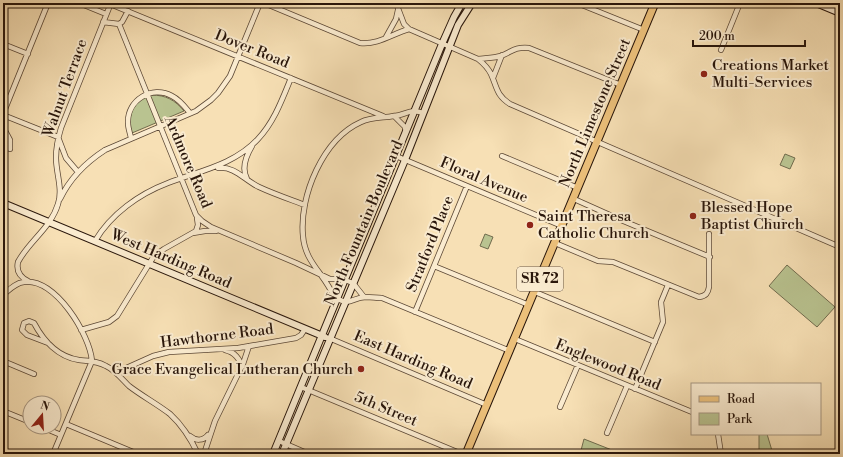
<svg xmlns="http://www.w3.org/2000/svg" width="843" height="457" font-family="'Libre Bodoni',serif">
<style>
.green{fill:#b9c390;stroke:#716c4e}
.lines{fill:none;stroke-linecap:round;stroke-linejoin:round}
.street-casing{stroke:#5c4836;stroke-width:6}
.secondary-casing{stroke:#29160b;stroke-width:8}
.primary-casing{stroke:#29160b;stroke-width:9}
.street{stroke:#faebcf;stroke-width:4.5}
.secondary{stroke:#faebcf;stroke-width:6}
.primary{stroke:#ecc07a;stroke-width:7}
.poi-dot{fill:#8f2418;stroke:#faebcf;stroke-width:1.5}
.labels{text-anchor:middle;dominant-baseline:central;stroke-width:4;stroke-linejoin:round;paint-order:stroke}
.shield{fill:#faebcf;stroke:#685646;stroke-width:1}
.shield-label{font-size:14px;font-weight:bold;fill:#29160b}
.street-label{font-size:15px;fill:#29160b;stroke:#faebcf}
.poi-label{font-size:15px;fill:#29160b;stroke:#faebcf;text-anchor:start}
</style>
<rect width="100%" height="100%" fill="#f7e0b5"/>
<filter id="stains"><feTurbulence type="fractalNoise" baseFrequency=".005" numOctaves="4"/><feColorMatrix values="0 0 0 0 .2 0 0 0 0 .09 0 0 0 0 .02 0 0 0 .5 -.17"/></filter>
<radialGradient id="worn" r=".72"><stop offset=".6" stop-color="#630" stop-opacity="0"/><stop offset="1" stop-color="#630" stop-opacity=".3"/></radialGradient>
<!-- green -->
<path class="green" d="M151 95C166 95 175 100 184 111L132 133C126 123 132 105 142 99 145 97 148 96 151 95Z
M785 154 795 158 790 169 780 165Z
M485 234 493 237 488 249 480 246Z
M787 265 835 307 817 327 769 286Z
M759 434H767L773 454H759Z
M584 439 622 454H580Z"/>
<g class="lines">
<!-- street casing -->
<g class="street-casing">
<path id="street" d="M79 3 106 14
M264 3 360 43C378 45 392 34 409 29
M396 3 404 24 409 29 478 59C483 63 488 68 491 74 497 87 496 95 510 104L840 247
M577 3 644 30
M110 4 383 116
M103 22 119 24 122 22 128 11
M119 24 196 215 202 221 211 227 296 263 330 279H342L353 283 364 297
M386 37 396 19 398 10
M3 44 28 54
M721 50 740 3
M478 59C486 58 494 58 501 56 513 51 514 47 529 48L621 85
M493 78 502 55
M423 113C410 108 406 115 394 116 383 118 371 117 361 122 323 139 299 196 303 236 305 263 325 274 334 297 351 307 350 298 366 297 371 297 377 298 382 298L510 351
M3 114 48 3
M3 115 58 137 66 158 78 172
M394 116 405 127 406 132
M3 127 10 140V149
M131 138C130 133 128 128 128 123 127 100 152 85 172 96 180 100 185 107 190 113
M396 156 562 226
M502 156 578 188
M218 168C235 166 244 180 259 187 274 194 289 199 305 205
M247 179C241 168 246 156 252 146
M60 199C70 178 85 163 105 150L196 111 211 100 218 93 230 76 260 3
M574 199 621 220 710 257
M193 233 205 231H216
M95 241C111 214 139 194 168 183 199 171 234 165 258 139 274 122 282 100 291 78
M555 243 598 261 613 262 699 297C706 296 708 293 709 287V234
M434 266 529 305
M28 281C20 277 16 271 18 262 29 241 51 228 58 204 63 189 56 173 56 158 56 148 58 138 61 128L111 3
M535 292 655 342
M3 295C9 290 15 283 24 282 55 277 90 335 92 361
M415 312 467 186
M81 330 109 322 117 316 154 256 164 249 196 231 198 225 197 218
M329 338 487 405
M515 339 692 412
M48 343 27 335 22 330 24 323 29 321 34 323C43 340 58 357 79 360 89 361 98 361 106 366 115 370 122 379 129 386 142 396 157 404 170 414 182 425 191 439 198 454
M3 361 34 374
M242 367 249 346
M112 368 119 370 124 369 153 356 169 352 238 348 296 338 301 335 305 329
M301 387 462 454
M635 389 663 322 661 302 668 285
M560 407 578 365
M3 411 30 422
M66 424 138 454
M42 427 61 435
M607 433 627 386
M718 434 721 454
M190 436C196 441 203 441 208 435
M279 441 309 454
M53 454 92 361
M204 454 215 421 241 368C241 359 234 352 225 350"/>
</g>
<!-- secondary casing -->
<g class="secondary-casing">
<path id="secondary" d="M816 3 840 13
M3 203 325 337
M273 454 442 44 454 17 462 3
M282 454 405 160 458 25 472 3"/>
</g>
<!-- primary casing -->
<g class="primary-casing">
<path id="primary" d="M466 454 655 3"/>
</g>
<!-- street -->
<use href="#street" class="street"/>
<!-- secondary -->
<use href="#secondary" class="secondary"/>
<!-- primary -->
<use href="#primary" class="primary"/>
</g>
<!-- markers -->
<g class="poi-dot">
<circle cx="704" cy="74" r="4"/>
<circle cx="693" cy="216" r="4"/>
<circle cx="530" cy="225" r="4"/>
<circle cx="361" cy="369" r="4"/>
</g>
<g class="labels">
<!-- shield labels -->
<rect class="shield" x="517" y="267" width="46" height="24" rx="3"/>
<g class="shield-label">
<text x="540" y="279">SR 72</text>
</g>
<!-- street labels -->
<g class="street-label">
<text transform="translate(252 49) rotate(22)">Dover Road</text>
<text transform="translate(65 88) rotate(-70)">Walnut Terrace</text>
<text transform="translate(595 113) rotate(-67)">North Limestone Street</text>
<text transform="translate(188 162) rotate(67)">Ardmore Road</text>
<text transform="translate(484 180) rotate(23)">Floral Avenue</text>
<text transform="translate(364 223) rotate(-67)">North Fountain Boulevard</text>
<text transform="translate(430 244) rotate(-68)">Stratford Place</text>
<text transform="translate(171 259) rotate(23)">West Harding Road</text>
<text transform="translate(217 336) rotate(-7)">Hawthorne Road</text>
<text transform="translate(413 360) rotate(23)">East Harding Road</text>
<text transform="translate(608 365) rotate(22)">Englewood Road</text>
<text transform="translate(386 409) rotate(23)">5th Street</text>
</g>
<!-- poi labels -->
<g class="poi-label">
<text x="712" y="65">Creations Market<tspan x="712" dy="17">Multi-Services</tspan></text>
<text x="701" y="207">Blessed Hope<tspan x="701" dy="17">Baptist Church</tspan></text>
<text x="538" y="216">Saint Theresa<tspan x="538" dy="17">Catholic Church</tspan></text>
<text x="353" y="369" text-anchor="end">Grace Evangelical Lutheran Church</text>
</g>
</g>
<!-- margin -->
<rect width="843" height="457" fill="none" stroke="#f7e0b5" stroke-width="16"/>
<rect x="4" y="4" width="835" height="449" fill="none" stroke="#29160b" stroke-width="2"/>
<rect x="8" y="8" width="827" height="441" fill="none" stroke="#29160b"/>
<!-- legend -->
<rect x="691" y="383" width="130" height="52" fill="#faebcf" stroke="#a69681"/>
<rect x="699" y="396" width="20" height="6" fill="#ecc07a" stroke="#a69681"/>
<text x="727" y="403" font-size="12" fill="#29160b">Road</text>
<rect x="699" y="413" width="20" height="12" fill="#b9c390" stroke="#a69681"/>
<text x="727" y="423" font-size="12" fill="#29160b">Park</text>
<!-- north arrow -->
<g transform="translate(42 415) rotate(18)"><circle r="19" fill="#faebcf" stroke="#a69681"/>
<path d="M0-3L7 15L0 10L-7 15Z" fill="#8f2418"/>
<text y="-6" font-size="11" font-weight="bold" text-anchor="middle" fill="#29160b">N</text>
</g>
<!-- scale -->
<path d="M693 40v6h112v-6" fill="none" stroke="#29160b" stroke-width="2"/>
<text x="699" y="40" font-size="12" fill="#29160b" stroke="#faebcf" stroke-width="3" paint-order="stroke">200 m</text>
<rect width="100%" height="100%" filter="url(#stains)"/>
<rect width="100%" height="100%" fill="url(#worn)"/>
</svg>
